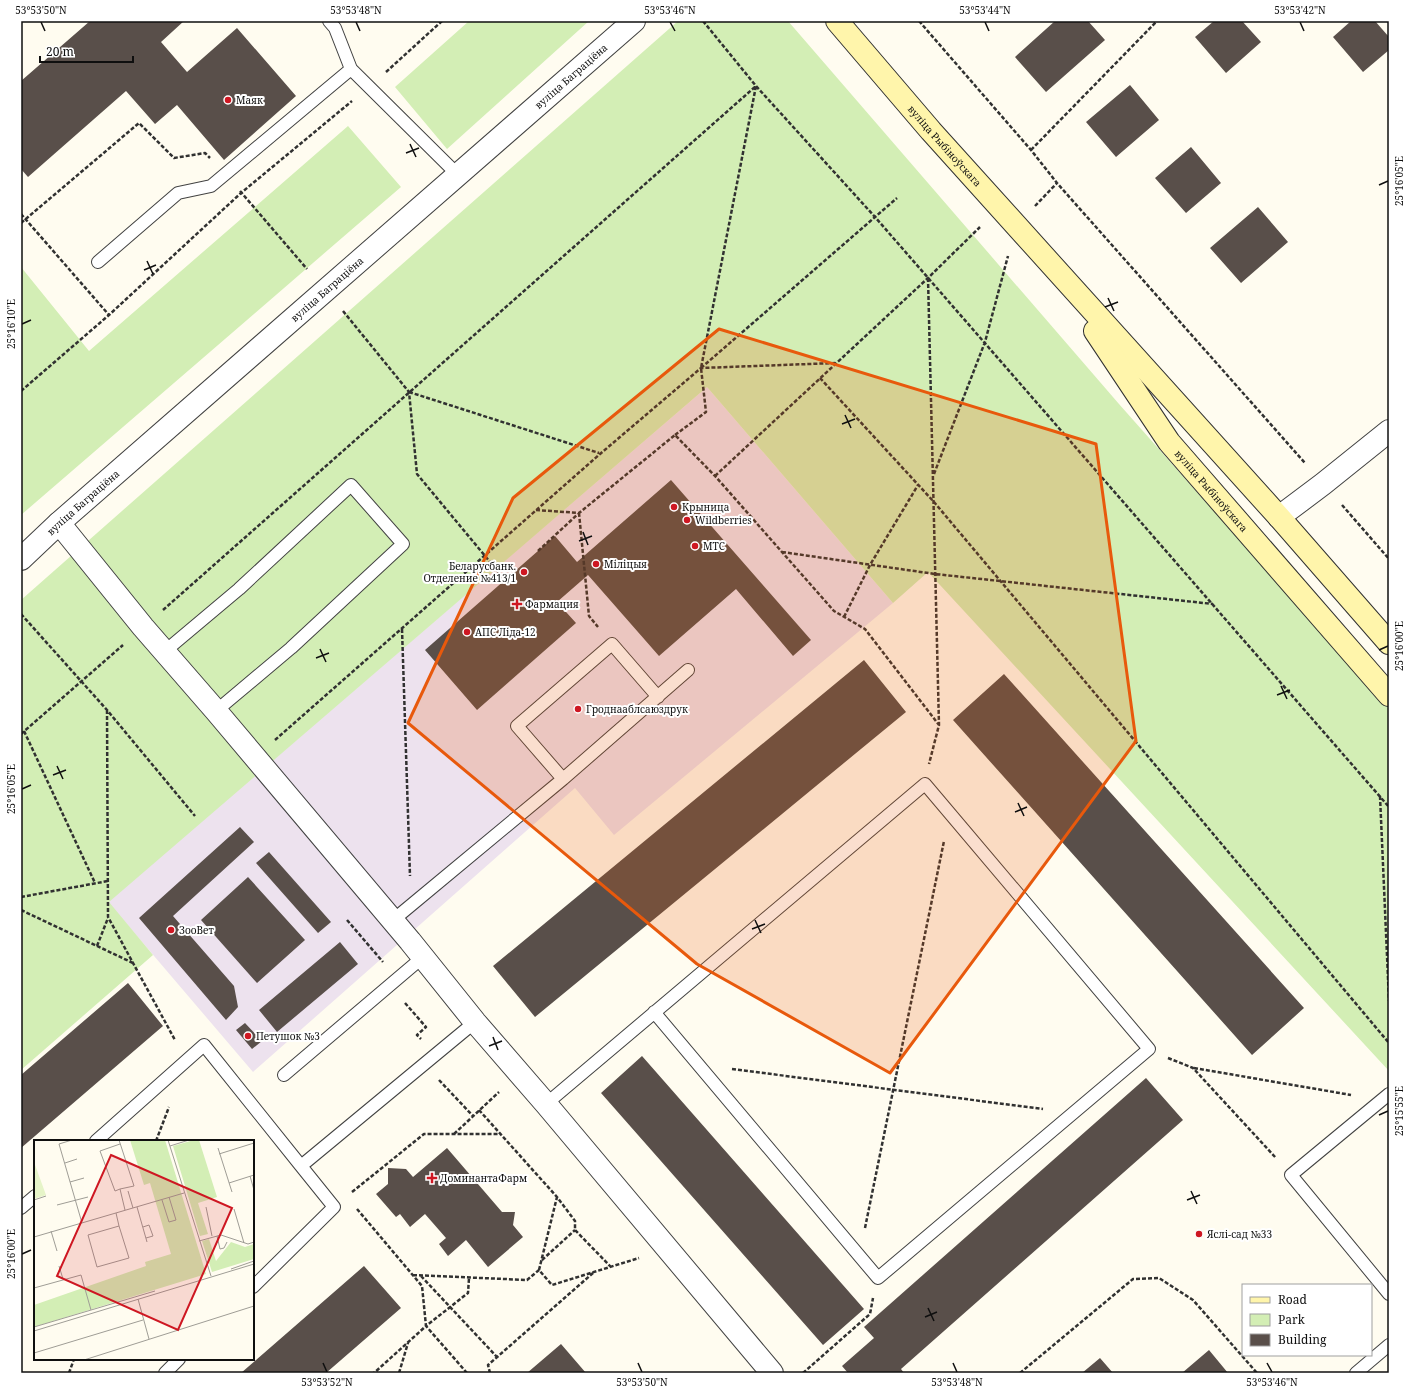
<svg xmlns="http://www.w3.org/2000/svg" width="1410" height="1394" font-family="'Noto Serif',serif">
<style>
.industrial{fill:#ede2ee}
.green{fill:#d3eeb5}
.building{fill:#594f4a}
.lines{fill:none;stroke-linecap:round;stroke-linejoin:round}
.service-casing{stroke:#424242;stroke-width:14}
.minor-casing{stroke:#424242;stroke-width:24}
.tertiary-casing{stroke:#424242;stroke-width:24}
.secondary-casing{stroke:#313131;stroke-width:24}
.path{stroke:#313131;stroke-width:2.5;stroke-dasharray:4 2;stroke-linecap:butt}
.service{stroke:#fff;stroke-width:12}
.minor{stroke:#fff;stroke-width:22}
.tertiary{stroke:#fff;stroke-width:22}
.secondary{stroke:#fff5ab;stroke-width:22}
.marked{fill:#e8590c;fill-opacity:0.2;stroke:#e8590c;stroke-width:3;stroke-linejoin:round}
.ticks{fill:none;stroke:#0f0f0f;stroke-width:1.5}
.poi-dot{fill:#ce1722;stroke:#fff;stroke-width:1.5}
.labels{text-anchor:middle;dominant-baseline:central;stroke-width:4;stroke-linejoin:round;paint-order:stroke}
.street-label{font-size:10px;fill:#0f0f0f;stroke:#fff}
.poi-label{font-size:10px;fill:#0f0f0f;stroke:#fff;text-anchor:start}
.inset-road{fill:none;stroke:#9f9d96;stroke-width:1}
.view{fill:#ce1722;fill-opacity:0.15;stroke:#ce1722;stroke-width:2}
.inset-edge{fill:none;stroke:#0f0f0f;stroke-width:2}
.neatline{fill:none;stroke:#0f0f0f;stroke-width:1.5}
.ticks-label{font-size:10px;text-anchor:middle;fill:#0f0f0f}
</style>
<rect width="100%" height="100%" fill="#fffcf0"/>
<!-- industrial -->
<path class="industrial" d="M707 387 893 603 614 835 575 788 253 1072 108 902Z"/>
<!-- green -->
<path class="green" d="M469 21H589L447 149 395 87Z
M678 21H788L1119 404 1389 709V1071L928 572 893 603 707 387 109 902 153 955 21 1070V600Z
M348 126 401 187 21 515V267L89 351Z"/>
<!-- building -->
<path class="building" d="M90 21H184L161 42 187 72 237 28 296 96 224 160 177 105 155 124 126 91 28 177 21 169V81Z
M1055 21H1088L1105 40 1046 92 1015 57Z
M1214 21H1242L1261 42 1226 73 1195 37Z
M1351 21H1375L1389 37V50L1363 72 1333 37Z
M1130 85 1159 120 1116 157 1086 122Z
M1191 147 1221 183 1186 213 1155 178Z
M1258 207 1288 242 1241 283 1210 248Z
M671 480 811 640 793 656 736 589 659 656 588 575 557 602 576 623 477 710 425 650 555 536 577 562Z
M864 660 906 712 535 1017 493 966Z
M1004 674 1304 1008 1252 1055 953 720Z
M240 827 254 842 173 916 234 986 238 1007 226 1020 139 918Z
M269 852 331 922 318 933 256 863Z
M248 877 305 940 257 983 201 920Z
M340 942 358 964 277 1032 259 1010Z
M128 983 163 1026 21 1148V1075Z
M245 1023 262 1041 252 1049 236 1030Z
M642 1056 864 1309 823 1345 601 1093Z
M1146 1078 1183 1120 901 1369 904 1373H848L842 1366 874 1338 864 1327Z
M447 1148 502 1212H515L513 1225 523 1237 488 1267 466 1240 448 1256 439 1244 446 1238 425 1214 410 1227 400 1214 396 1217 376 1194 388 1184V1168L406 1169 413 1177Z
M364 1266 401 1308 326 1373H241Z
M561 1344 586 1373H527Z
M1209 1350 1228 1373H1182Z
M1100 1358 1113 1373H1082Z"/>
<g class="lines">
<!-- service casing -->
<g class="service-casing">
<path id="service" d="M329 21 335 28 351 69 458 175
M98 262 178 193 211 186 351 69
M164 652 239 589 351 485 403 544 291 648 216 711
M563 779 517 726 612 644 658 697
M392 921 563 779 688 670
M284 1075 423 957
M1389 1094 1291 1175 1389 1294
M546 1104 925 784 1149 1049 878 1278 654 1012
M96 1141 204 1045 301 1166 475 1022
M21 1208 35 1196
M253 1287 334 1207 301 1166
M165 1373 179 1359
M1356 1373 1389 1345"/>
</g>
<!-- minor casing -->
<g class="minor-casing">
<path id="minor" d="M1279 517 1323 484 1389 431
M59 523 143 627 216 711 410 941 475 1022 546 1104 772 1373"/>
</g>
<!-- tertiary casing -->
<g class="tertiary-casing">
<g id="tertiary">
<path id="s1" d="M21 559 59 523 634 21"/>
</g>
</g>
<!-- secondary casing -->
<g class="secondary-casing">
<g id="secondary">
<path id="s2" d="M837 21 931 131 1279 517 1389 643"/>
<path id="s3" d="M1095 331 1169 442 1389 695"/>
</g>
</g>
<!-- path -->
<path class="path" d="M703 21 756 86 875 217 1389 807
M919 21 1031 150 1057 183 1305 463
M386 72 442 21
M1031 150 1157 21
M240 191 307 269
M1035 206 1057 183
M21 214 109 315
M21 223 139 123 174 158 205 153 210 158
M928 278 939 725 929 764
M343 311 409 392 417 474 505 580
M701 368 897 198
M820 378 934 502 1389 1043
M21 391 109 315 241 193 352 101
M409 392 599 453
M675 435 706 412 701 368 756 86
M934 474 985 342 1008 256
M715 476 928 278 980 227
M1342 505 1389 559
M536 510 579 513 675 435 715 476 834 611 865 629 939 725
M579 513 589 616 598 627
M538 551 578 514
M782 552 935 574 1213 604
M163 610 756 86
M21 614 107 710 195 816
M844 617 870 565 918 485
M402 629 410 876
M107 710 108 917 175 1040
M24 731 95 883
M21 734 123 645
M275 740 600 454 701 368 836 363
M1380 796 1389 1001
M21 897 108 881
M21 910 133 963
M347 920 383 962
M97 946 108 918
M405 1003 426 1027 417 1035 421 1039
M1168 1058 1193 1068 1276 1158
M1194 1068 1351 1095
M732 1069 1043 1109
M439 1080 473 1116
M479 1110 557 1197 575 1221V1230L611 1267
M454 1134 499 1092
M156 1141 169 1107
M352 1192 424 1134H501
M357 1209 422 1286 426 1326 374 1373
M865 1228 944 841
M542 1260 575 1230
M539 1270 557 1197
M413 1275 527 1280 539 1270 552 1285 639 1258
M421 1276 497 1357
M69 1373 74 1359
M399 1373 408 1343
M467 1373 426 1326 468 1293 469 1278
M490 1373 488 1365 593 1273
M803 1373 870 1314 873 1298
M1020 1373 1133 1279 1159 1278 1193 1300 1257 1373"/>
<!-- service -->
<use href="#service" class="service"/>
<!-- minor -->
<use href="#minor" class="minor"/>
<!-- tertiary -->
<use href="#tertiary" class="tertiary"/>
<!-- secondary -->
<use href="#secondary" class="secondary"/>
</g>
<!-- marked area -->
<path class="marked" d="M719 329 1096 444 1136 741 890 1073 697 964 408 723 513 498Z"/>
<!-- ticks -->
<path class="ticks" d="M41 22 45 31M356 22 360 31M670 22 675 31M985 22 989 31M1300 22 1304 31M410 144 416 157M406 153 419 148M1379 185 1388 181M147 261 153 274M144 270 156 265M1108 298 1114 311M1105 307 1118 302M22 324 31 320M845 415 851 428M842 424 855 419M583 532 588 545M579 541 592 536M320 649 326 662M1379 650 1388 646M316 658 329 653M1281 686 1287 699M1277 695 1290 690M57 766 63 779M53 775 66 770M22 789 31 785M1018 803 1024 816M1015 812 1027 807M755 920 761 933M752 929 765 924M493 1037 498 1050M489 1046 502 1041M1379 1115 1388 1111M1191 1191 1197 1204M1187 1200 1200 1195M22 1254 31 1250M928 1308 934 1321M925 1317 937 1312M323 1363 327 1372M638 1363 642 1372M953 1363 957 1372M1267 1363 1272 1372"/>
<!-- markers -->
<g class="poi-dot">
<circle cx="228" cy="100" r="4"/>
<circle cx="674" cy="507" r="4"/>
<circle cx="687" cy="520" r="4"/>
<circle cx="695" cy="546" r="4"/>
<circle cx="596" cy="564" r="4"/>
<circle cx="524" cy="572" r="4"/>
<path d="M515 598h4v4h4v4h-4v4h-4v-4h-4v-4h4z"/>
<circle cx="467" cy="632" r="4"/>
<circle cx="578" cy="709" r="4"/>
<circle cx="171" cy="930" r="4"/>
<circle cx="248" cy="1036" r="4"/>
<path d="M430 1172h4v4h4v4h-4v4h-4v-4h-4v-4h4z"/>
<circle cx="1199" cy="1234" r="4"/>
</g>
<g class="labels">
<!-- street labels -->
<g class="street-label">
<text stroke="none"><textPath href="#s1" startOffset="732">вуліца Баграціёна</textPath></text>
<text stroke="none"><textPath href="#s2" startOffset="165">вуліца Рыбіноўскага</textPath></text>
<text stroke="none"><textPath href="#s1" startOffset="408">вуліца Баграціёна</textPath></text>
<text stroke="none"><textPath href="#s3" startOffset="198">вуліца Рыбіноўскага</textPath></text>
<text stroke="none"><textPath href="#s1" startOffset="84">вуліца Баграціёна</textPath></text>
</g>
<!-- poi labels -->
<g class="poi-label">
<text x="236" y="100">Маяк</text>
<text x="682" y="507">Крыница</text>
<text x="695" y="520">Wildberries</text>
<text x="703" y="546">МТС</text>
<text x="604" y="564">Міліцыя</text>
<text x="516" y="566" text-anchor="end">Беларусбанк.<tspan x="516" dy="12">Отделение №413/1</tspan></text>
<text x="525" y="604">Фармация</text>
<text x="475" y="632">АПС Ліда-12</text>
<text x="586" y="709">Гроднааблсаюздрук</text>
<text x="179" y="930">ЗооВет</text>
<text x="256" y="1036">Петушок №3</text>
<text x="440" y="1178">ДоминантаФарм</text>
<text x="1207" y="1234">Яслі-сад №33</text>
</g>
</g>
<!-- overview -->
<g transform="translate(34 1140)">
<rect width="220" height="220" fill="#fffcf0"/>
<path d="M96 0H131L172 134 0 187V165L112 126 111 122 137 114 116 43 110 45ZM160 0H165L183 57 164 63 174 94 166 96 139 6ZM175 99 182 121 197 102 211 107 220 104V119L178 132 168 101Z" fill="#d3eeb5"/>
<path d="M0 22 12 55 0 59Z" fill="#e6f4c8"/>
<path class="inset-road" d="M38 0 25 4 48 83M85 0 100 46 86 49 91 70M134 0 177 136M136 6 155 0M184 8 198 52M185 14 220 3M31 23 43 19M216 36 220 50M36 42 50 38M195 43 220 35M86 49 81 51 66 11 86 4M94 51 99 68M0 60 12 56M128 60 135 82 142 80 135 57M23 65 54 57M103 67 113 102M172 67 178 96M200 69 210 103M82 73 85 86 95 118 63 127 54 95 85 86M109 87 115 85 119 96 112 98M17 91 23 111M183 96 186 109 190 108 193 102M0 97 150 53M165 101 187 95 214 104 220 102M25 126 29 139M197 129 220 121M0 148 47 135 57 170M104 159 115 199M0 187 121 151M0 191 220 124M0 213 109 180M50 220 220 166"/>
<path class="view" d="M77 15 198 68 144 190 23 136Z"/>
<rect width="220" height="220" class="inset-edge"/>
</g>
<!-- border -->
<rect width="1410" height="1394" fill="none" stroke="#ffffff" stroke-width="44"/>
<!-- legend -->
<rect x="1242" y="1284" width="130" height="72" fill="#ffffff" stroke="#9f9f9f"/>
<rect x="1250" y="1297" width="20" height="6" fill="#fff5ab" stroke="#9f9f9f"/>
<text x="1278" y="1304" font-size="12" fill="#0f0f0f">Road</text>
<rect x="1250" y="1314" width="20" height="12" fill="#d3eeb5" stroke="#9f9f9f"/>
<text x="1278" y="1324" font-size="12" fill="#0f0f0f">Park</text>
<rect x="1250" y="1334" width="20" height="12" fill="#594f4a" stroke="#9f9f9f"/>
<text x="1278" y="1344" font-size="12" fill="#0f0f0f">Building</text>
<!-- scale -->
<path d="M40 56v6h93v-6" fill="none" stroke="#0f0f0f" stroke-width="2"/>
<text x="46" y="56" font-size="12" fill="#0f0f0f" stroke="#ffffff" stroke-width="3" paint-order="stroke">20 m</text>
<rect x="22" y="22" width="1366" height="1350" class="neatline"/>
<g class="ticks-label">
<text x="41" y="14">53°53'50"N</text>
<text x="356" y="14">53°53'48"N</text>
<text x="670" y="14">53°53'46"N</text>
<text x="985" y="14">53°53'44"N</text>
<text x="1300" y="14">53°53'42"N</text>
<text transform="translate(1399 181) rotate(-90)" y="4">25°16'05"E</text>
<text transform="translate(11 324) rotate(-90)" y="4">25°16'10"E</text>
<text transform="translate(1399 646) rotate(-90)" y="4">25°16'00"E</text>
<text transform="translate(11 789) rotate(-90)" y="4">25°16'05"E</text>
<text transform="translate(1399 1111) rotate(-90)" y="4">25°15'55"E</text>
<text transform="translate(11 1254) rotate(-90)" y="4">25°16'00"E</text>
<text x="327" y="1386">53°53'52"N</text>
<text x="642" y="1386">53°53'50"N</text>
<text x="957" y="1386">53°53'48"N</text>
<text x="1272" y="1386">53°53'46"N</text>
</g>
</svg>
